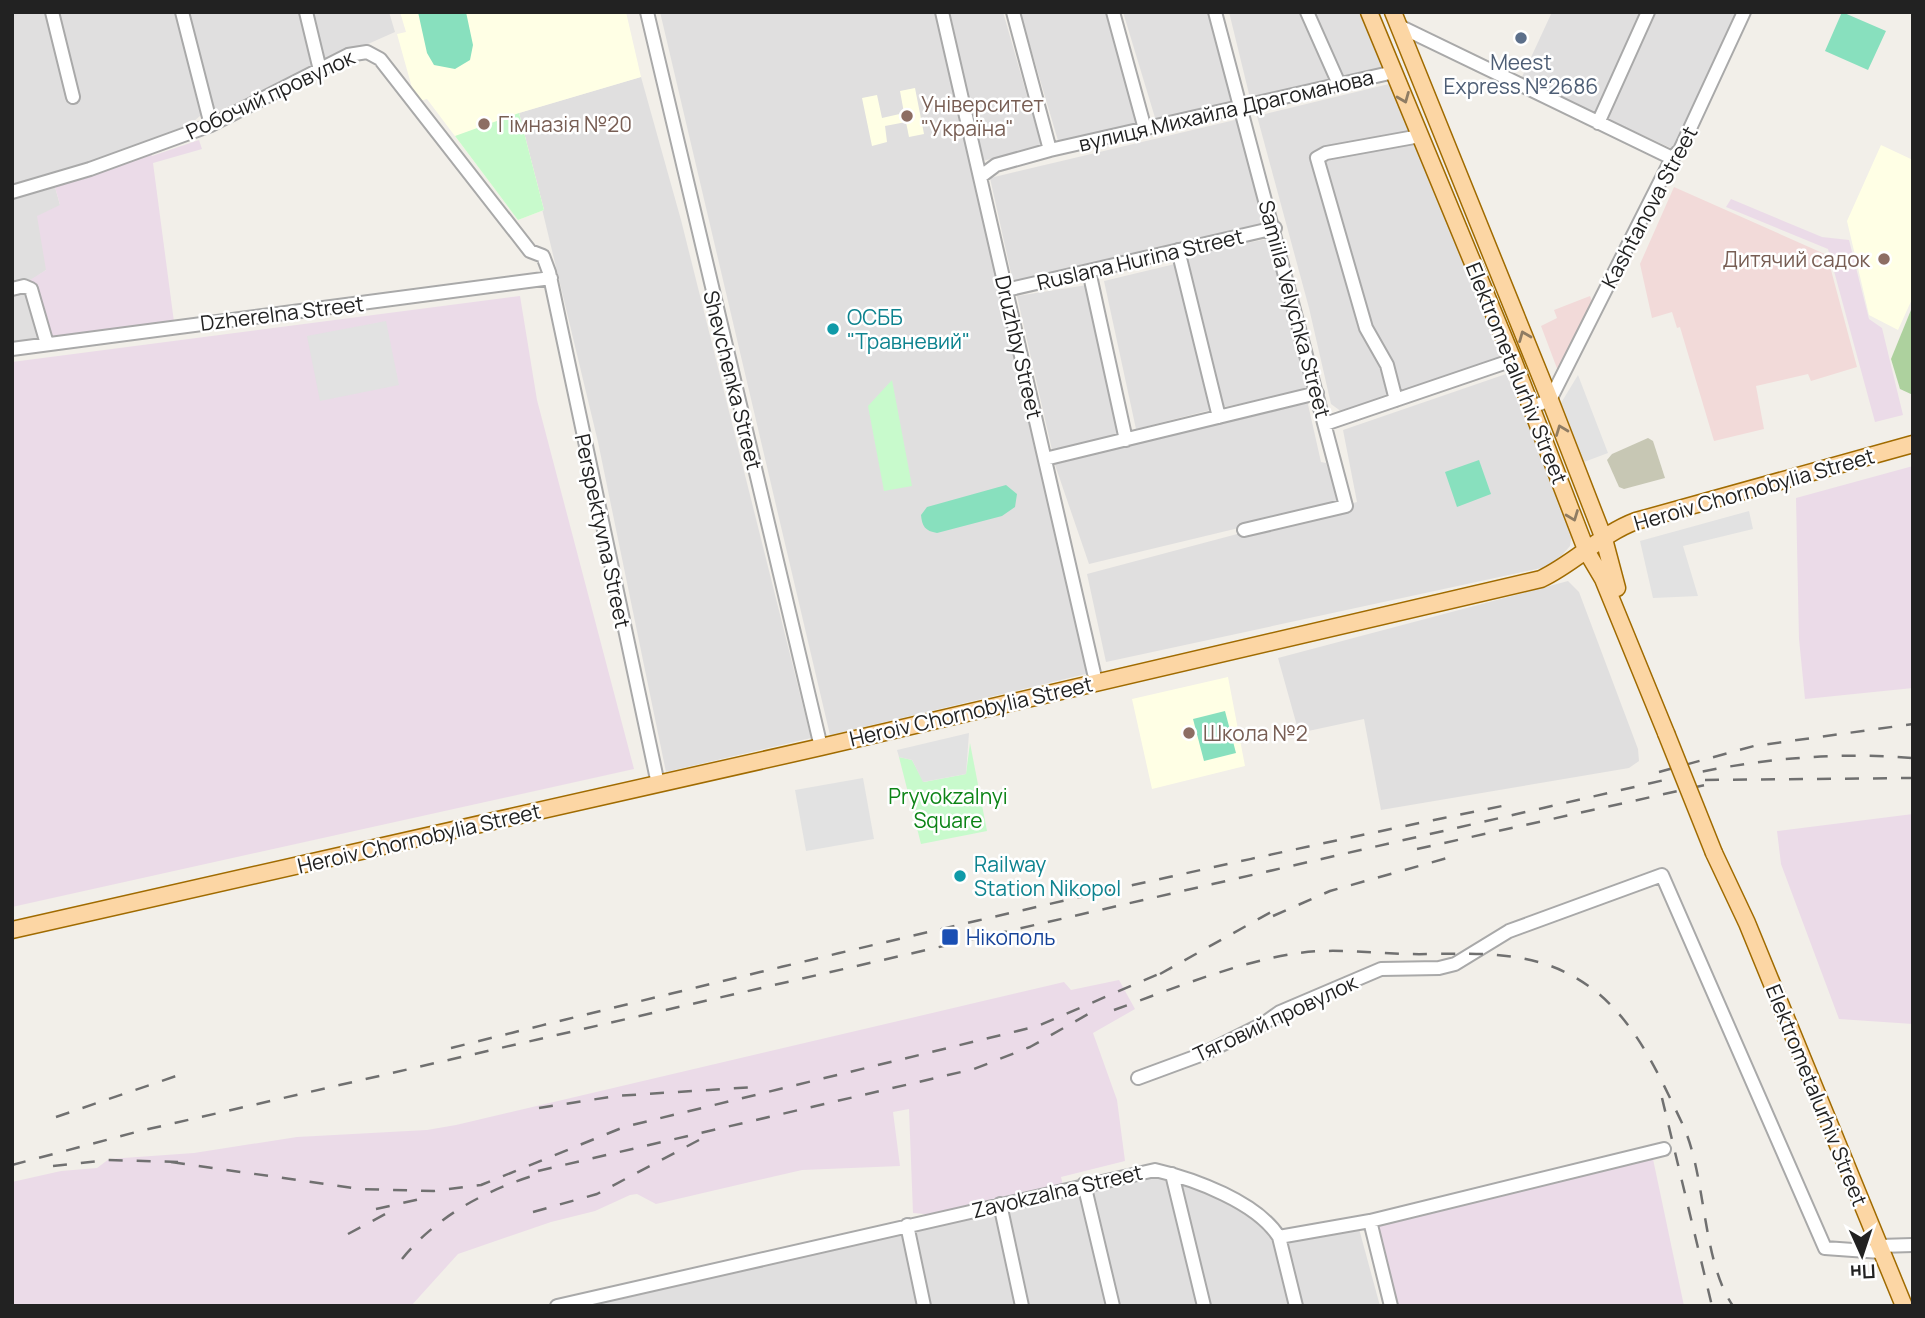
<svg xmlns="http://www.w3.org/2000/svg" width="1925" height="1318" font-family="Manrope,sans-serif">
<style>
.residential{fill:#e0dfdf}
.commercial{fill:#f2dad9}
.industrial{fill:#ebdbe8}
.education{fill:#ffffe5}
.construction{fill:#c7c7b4}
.forest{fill:#add19e}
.park{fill:#c8facc}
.pitch{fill:#88e0be}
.parking{fill:#e2e2e2}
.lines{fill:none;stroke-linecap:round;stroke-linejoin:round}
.minor-casing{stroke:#a9a9a9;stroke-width:16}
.major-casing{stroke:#a06b00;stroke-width:19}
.minor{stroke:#fff;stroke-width:12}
.major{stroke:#fcd6a4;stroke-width:16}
.rail{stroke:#707070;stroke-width:2.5;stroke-dasharray:14 14;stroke-linecap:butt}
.major-bridge-casing{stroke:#a06b00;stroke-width:19;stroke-linecap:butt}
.major-bridge{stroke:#fcd6a4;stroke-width:16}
.oneway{stroke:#8f7c63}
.service-dot{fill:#5c6f8a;stroke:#fff;stroke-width:2.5}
.education-dot{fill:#8d6e63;stroke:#fff;stroke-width:2.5}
.culture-dot{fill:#0f9aa8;stroke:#fff;stroke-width:2.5}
.transit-dot{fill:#1a4fb4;stroke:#fff;stroke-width:2.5}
.labels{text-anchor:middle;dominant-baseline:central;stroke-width:5;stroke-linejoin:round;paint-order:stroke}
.service-label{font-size:21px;fill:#4e5e75;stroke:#fff}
.street-label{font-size:21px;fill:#222;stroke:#fff}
.education-label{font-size:21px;fill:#785e54;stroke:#fff;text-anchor:start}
.culture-label{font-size:21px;fill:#0d838f;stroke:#fff;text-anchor:start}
.park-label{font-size:21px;fill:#0c8416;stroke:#fff}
.transit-label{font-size:21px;fill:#164399;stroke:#fff;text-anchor:start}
</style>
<rect width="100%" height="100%" fill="#f2efe9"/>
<!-- residential -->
<path class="residential" d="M12 12H175L201 115 192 123 99 162 12 189Z
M184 12H300L315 68 212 114Z
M308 12H389L395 32 325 63 322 60Z
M660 12H936L1090 673 830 735Z
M950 12H1003L1042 148 982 161Z
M1020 12H1112L1141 124 1059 144Z
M1123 12H1211L1235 102 1156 121Z
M1229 12H1359L1382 68 1250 98Z
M1552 12H1736L1673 149 1521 79Z
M641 77 681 220 811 738 666 772 598 442 519 113Z
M1389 84 1508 358 1342 412 1331 404 1309 308 1257 116Z
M1239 119 1272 226 1013 282 990 178Z
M47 186 55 187 60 205 46 270 27 283 42 339 12 346V195Z
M1274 238 1313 389 1219 408 1181 255Z
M1179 263 1214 409 1136 429 1104 281Z
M1087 285 1121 434 1052 450 1017 296Z
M1506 374 1573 525 1570 546 1555 563 1546 567 1106 662 1087 574 1357 502 1343 430Z
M1307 400 1321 462 1326 463 1339 504 1089 564 1054 462Z
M1568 581 1579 592 1638 749 1639 761 1629 768 1381 810 1364 719 1299 733 1278 658Z
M1161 1175 1202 1190 1270 1227 1284 1241 1358 1225 1380 1306H583L925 1229 1080 1190Z"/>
<!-- commercial -->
<path class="commercial" d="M1674 187 1827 255 1857 367 1811 381 1808 374 1756 386 1764 429 1714 441 1680 327 1677 328 1672 312 1652 318 1640 264Z
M1590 296 1593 304 1558 371 1541 326 1557 318 1554 310Z"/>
<!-- industrial -->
<path class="industrial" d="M199 140 202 149 153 163 174 322 48 342 30 280 46 270 37 216 60 205 55 187 151 152 152 156Z
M1731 199 1822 237 1849 240 1869 319 1882 328 1903 415 1875 422 1828 249 1726 207Z
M520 296 537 400 634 769 12 907V362Z
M1913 466V688L1805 699 1799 639 1796 498Z
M1913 814V1024L1839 1019 1781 864 1777 831Z
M1119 980 1135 1009 1093 1033 1117 1100 1125 1161 1061 1177 1063 1185 935 1215 913 1213 909 1109 893 1112 900 1166 802 1170 656 1204 637 1194 630 1195 595 1211 551 1222 458 1254 411 1306H12V1182L61 1171 97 1168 109 1159 194 1153 297 1137 427 1130 456 1125 1064 982 1071 990Z
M1653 1159 1684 1306H1397L1378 1225Z"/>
<!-- education -->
<path class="education" d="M400 12H626L641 77 519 113 544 210 518 220 427 99 416 102 397 34 406 32Z
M915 88 924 134 909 137 906 122 885 126 887 142 872 146 862 98 877 95 882 118 904 113 900 91Z
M1881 145 1913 160V297L1898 330 1869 315 1847 221Z
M1228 677 1245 766 1152 789 1132 699Z"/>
<!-- construction -->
<path class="construction" d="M1648 438 1653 441 1665 478 1624 489 1619 487 1607 460 1612 454Z"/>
<!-- forest -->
<path class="forest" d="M1913 305V395L1900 389 1891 359Z"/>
<!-- park -->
<path class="park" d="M519 113 544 210 518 220 455 136Z
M892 380 912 486 884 491 868 406Z
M970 743 987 831 921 844 899 757 912 760 924 782 966 774Z"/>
<!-- pitch -->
<path class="pitch" d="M418 12H466L473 45 470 60 455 69 434 65 427 53Z
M1842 12 1886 31 1868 70 1825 51Z
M1479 460 1491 494 1457 507 1445 472Z
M1006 485 1017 494 1015 507 1002 516 937 533C925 531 922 526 921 515L927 507Z
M1225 711 1236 753 1204 761 1193 719Z"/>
<!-- parking -->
<path class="parking" d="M386 321 399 385 320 401 307 336Z
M1578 375 1608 453 1584 462 1561 403Z
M1749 511 1753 529 1683 546 1698 596 1653 598 1640 541Z
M969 733 966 774 923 782 912 760 899 757 897 750Z
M863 778 874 839 806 851 795 790Z"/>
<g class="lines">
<!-- minor casing -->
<g class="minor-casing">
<path id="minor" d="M52 12 73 97
M182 12 211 125
M306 12 320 70
M647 12 821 747
M942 12 1096 682
M1013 12 1050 150
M1113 12 1145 129
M1215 12 1346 506 1244 530
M1307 12 1339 84
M1399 26 1672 158
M1598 123 1648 12
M980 177 996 165 1050 150 1394 72
M12 192 90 169 211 125 348 55 367 52 380 59 530 251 543 256 549 272 658 784
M1178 250 1219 417
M1089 271 1126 440
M12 289 24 286 31 289 47 344
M1006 290 1275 228
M12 349 551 278
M1396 400 1387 365 1366 328 1317 158 1326 153 1420 136
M1532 407 1550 400 1672 158 1680 150 1744 12
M1325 424 1513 360
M1045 459 1317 393
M1138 1078 1203 1054 1263 1024 1280 1012 1381 969 1439 968 1455 964 1509 931 1662 875 1825 1248 1881 1252
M1172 1174 1204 1306
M1084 1184 1113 1306
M1000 1204 1022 1306
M1370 1221 1391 1306
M907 1225 924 1306
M1279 1237 1296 1306
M1879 1246 1913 1245
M557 1306 1155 1170C1194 1179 1257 1202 1279 1237L1370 1221 1664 1149"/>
</g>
<!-- major casing -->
<g class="major-casing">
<path id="major" d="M1369 12 1513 360 1587 552 1603 579 1666 733
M1393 12 1550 400 1604 539 1617 588
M1714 853 1747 923 1904 1306
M12 930 821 747 1541 579C1575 563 1601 534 1636 521L1913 444"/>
</g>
<!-- minor -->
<use href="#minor" class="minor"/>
<!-- major -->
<use href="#major" class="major"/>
<!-- rail -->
<path class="rail" d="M1659 772 1754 746 1913 724
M1705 780 1913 778
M1417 849 1714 783
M1273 916 1330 891 1458 855
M1160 974 1280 907
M1114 1010C1172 989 1262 952 1323 951 1358 950 1393 955 1429 954 1492 953 1547 951 1599 994 1638 1027 1660 1077 1682 1123 1707 1176 1701 1259 1733 1306
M451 1048C803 960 1156 876 1512 804
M1662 1098 1712 1306
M539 1108 616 1096 754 1087
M56 1117 182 1074
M171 1162 360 1189 434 1191 481 1185 624 1127 1038 1026 1170 969
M12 1165 140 1131 1695 773C1767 758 1839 752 1913 758
M53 1166 108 1160 178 1162
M538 1171 974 1069 1030 1047 1090 1013
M376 1209 429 1197
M533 1212 597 1194 699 1140
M348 1234 391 1211
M402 1259C435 1218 482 1192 532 1176"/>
<!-- major-bridge casing -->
<g class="major-bridge-casing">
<path id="major-bridge" d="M1666 733 1714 853"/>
</g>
<!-- major-bridge -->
<use href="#major-bridge" class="major-bridge"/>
</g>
<!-- one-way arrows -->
<defs><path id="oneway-chevron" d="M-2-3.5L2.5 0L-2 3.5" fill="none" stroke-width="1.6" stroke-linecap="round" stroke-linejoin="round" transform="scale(1.75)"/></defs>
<g class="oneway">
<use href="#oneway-chevron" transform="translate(1404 98) rotate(68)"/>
<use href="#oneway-chevron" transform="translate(1524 336) rotate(-112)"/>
<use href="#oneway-chevron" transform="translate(1561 430) rotate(-111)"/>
<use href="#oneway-chevron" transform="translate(1573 516) rotate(69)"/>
</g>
<!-- markers -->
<circle class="service-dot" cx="1521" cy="38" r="7"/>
<g class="education-dot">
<circle cx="907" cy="116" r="7"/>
<circle cx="484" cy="124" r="7"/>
<circle cx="1884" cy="259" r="7"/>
<circle cx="1189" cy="733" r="7"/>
</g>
<g class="culture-dot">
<circle cx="833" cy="329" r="7"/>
<circle cx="960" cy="876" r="7"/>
</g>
<rect class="transit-dot" x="941" y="928" width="18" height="18" rx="3.5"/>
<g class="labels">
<!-- service labels -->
<g class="service-label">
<text x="1521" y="62">Meest<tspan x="1521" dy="24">Express №2686</tspan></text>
</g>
<!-- street labels -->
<g class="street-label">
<text transform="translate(270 94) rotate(-25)">Робочий провулок</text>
<text transform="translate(1226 110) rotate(-13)">вулиця Михайла Драгоманова</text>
<text transform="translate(1649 207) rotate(-62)">Kashtanova Street</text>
<text transform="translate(1140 259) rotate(-13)">Ruslana Hurina Street</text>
<text transform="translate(1295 309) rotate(75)">Samiila Velychka Street</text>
<text transform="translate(282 313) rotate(-7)">Dzherelna Street</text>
<text transform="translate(1019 347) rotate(77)">Druzhby Street</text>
<text transform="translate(1517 373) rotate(68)">Elektrometalurhiv Street</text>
<text transform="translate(733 380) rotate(76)">Shevchenka Street</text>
<text transform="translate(1754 489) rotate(-16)">Heroiv Chornobylia Street</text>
<text transform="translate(603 531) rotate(78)">Perspektyvna Street</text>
<text transform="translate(971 711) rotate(-13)">Heroiv Chornobylia Street</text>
<text transform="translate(419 838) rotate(-13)">Heroiv Chornobylia Street</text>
<text transform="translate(1275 1018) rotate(-25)">Тяговий провулок</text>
<text transform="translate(1817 1095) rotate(68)">Elektrometalurhiv Street</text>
<text transform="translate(1057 1191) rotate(-13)">Zavokzalna Street</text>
</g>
<!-- education labels -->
<g class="education-label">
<text x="921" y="104">Університет<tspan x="921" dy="24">"Україна"</tspan></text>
<text x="498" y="124">Гімназія №20</text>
<text x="1870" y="259" text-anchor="end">Дитячий садок</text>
<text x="1203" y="733">Школа №2</text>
</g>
<!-- culture labels -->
<g class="culture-label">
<text x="847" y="317">ОСББ<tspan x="847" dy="24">"Травневий"</tspan></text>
<text x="974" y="864">Railway<tspan x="974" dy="24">Station Nikopol</tspan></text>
</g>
<!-- park labels -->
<g class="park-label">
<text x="948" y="796">Pryvokzalnyi<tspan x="948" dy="24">Square</tspan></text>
</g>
<!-- transit labels -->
<g class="transit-label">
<text x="966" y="937">Нікополь</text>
</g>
</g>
<!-- border -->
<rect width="1925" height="1318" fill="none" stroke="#222222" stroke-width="28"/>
<!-- north arrow -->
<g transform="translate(1862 1255) rotate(177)" stroke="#ffffff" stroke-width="5" paint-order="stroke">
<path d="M0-5L12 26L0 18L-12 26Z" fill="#222222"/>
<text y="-10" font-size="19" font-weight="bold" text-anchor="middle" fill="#222222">Пн</text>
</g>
</svg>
